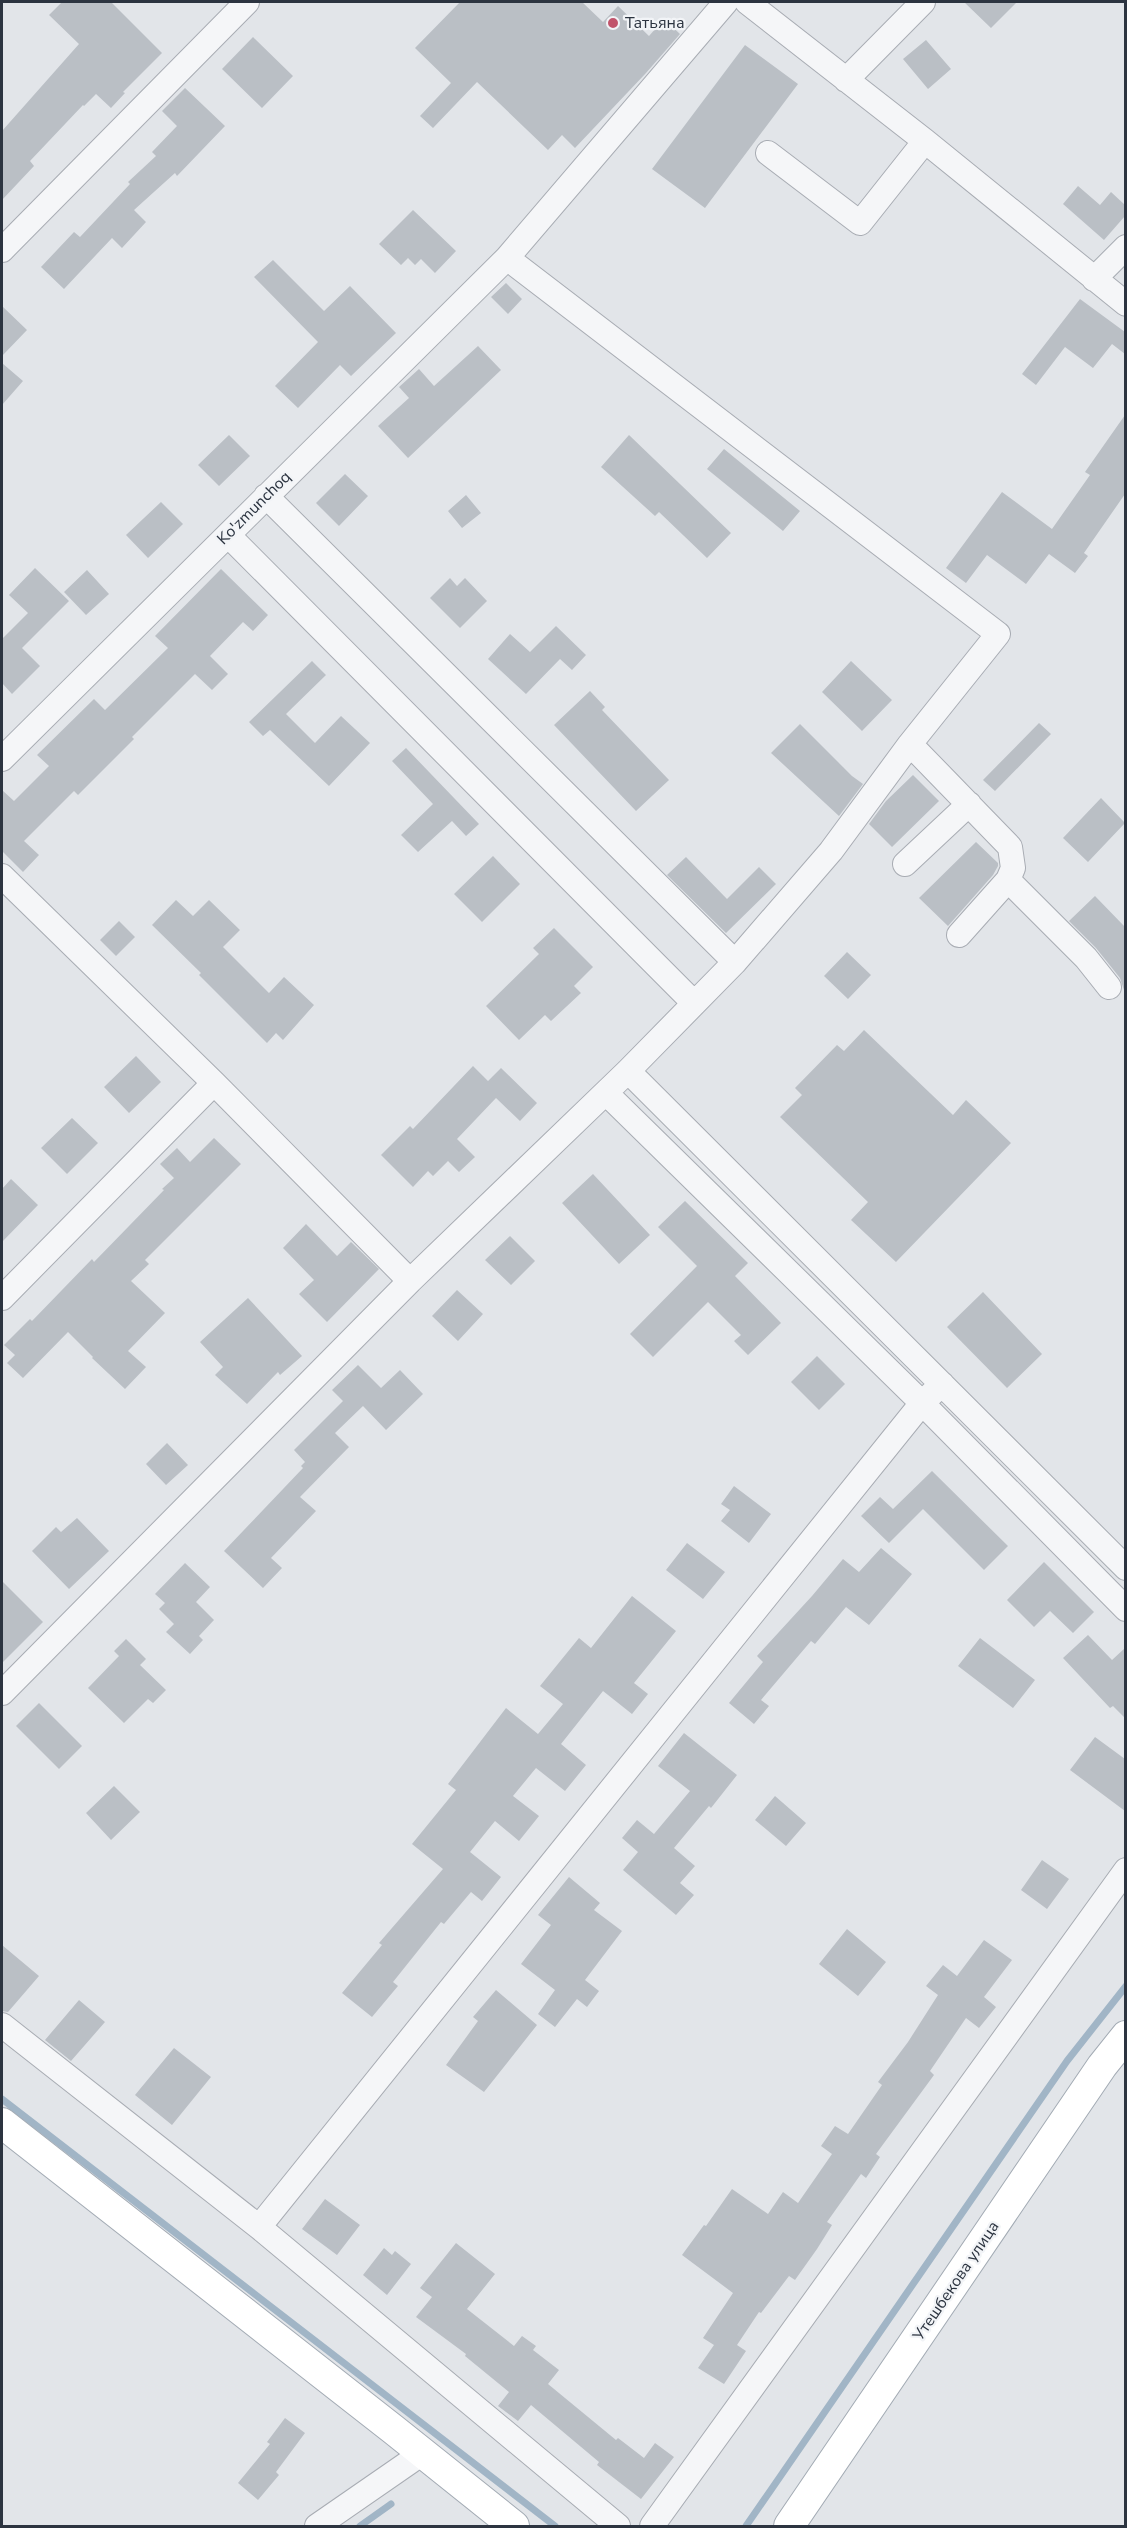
<svg xmlns="http://www.w3.org/2000/svg" width="1127" height="2528" font-family="'Nunito Sans',sans-serif">
<style>
.lines{fill:none;stroke-linecap:round;stroke-linejoin:round}
.stream{stroke:#a1b5c6;stroke-width:7}
.building{fill:#babfc5}
.minor-casing{stroke:#a8acb3;stroke-width:26}
.major-casing{stroke:#a3abb4;stroke-width:32}
.minor{stroke:#f5f6f8;stroke-width:24}
.major{stroke:#fff;stroke-width:30}
.poi-dot{fill:#c1546b;stroke:#f2f4f7;stroke-width:2}
.labels{text-anchor:middle;dominant-baseline:central;stroke-width:4.5;stroke-linejoin:round;paint-order:stroke}
.poi-label{font-size:16px;fill:#2c3440;stroke:#f2f4f7;text-anchor:start}
.street-label{font-size:16px;fill:#2c3440;stroke:#f2f4f7}
</style>
<rect width="100%" height="100%" fill="#e2e5e9"/>
<g class="lines">
<!-- stream -->
<path class="stream" d="M2 2099 555 2526
M360 2526 391 2504
M746 2526 1067 2061 1126 1986"/>
</g>
<!-- building -->
<path class="building" d="M62 2H111L162 53 123 92 125 93 111 108 96 94 84 106 83 105 30 161 34 166 2 200V131L79 44 49 15Z
M460 2H582L603 22 618 6 649 36 664 19 680 34 646 73 575 148 562 135 548 150 477 82 433 128 420 116 451 83 415 48Z
M964 2H1017L991 28Z
M253 37 293 76 262 108 222 69Z
M926 40 951 69 928 89 903 59Z
M745 45 798 84 705 208 652 169Z
M185 88 225 126 177 176 175 173 134 210 146 222 122 248 112 238 64 289 41 267 74 232 80 237 130 184 128 182 156 156 152 152 177 126 162 111Z
M1078 186 1100 205 1111 192 1125 205V216L1104 240 1063 204Z
M413 210 456 251 435 273 421 259 415 265 408 258 401 265 379 244Z
M273 260 324 311 350 286 396 333 351 376 340 365 298 408 275 386 318 342 254 277Z
M506 283 522 299 508 314 491 297Z
M1080 299 1125 332V354L1112 344 1093 368 1065 347 1036 385 1022 374Z
M2 306 27 330 2 356Z
M478 346 501 370 408 458 378 426 409 398 399 387 419 369 434 386Z
M2 363 23 381 2 405Z
M1125 415V494L1084 553 1088 556 1075 573 1049 554 1026 584 987 555 966 583 946 568 1002 492 1052 529 1090 475 1085 472Z
M229 435 250 456 219 486 198 465Z
M629 435 731 533 707 558 659 512 655 516 601 467Z
M724 449 800 511 783 531 707 469Z
M345 474 368 496 339 526 316 503Z
M466 495 481 513 462 528 448 511Z
M161 502 183 524 148 558 126 535Z
M35 568 69 601 22 648 40 666 12 694 2 683V639L28 613 9 595Z
M221 569 268 615 253 631 243 622 210 656 228 674 212 690 195 674 132 737 134 739 78 795 74 791 24 841 39 855 23 872 2 851V790L14 801 49 766 37 755 94 699 105 710 168 648 155 636Z
M87 570 109 594 86 615 64 592Z
M450 578 457 586 465 578 487 601 460 628 430 598Z
M556 626 586 655 572 670 560 659 526 694 488 659 510 634 530 652Z
M312 661 326 675 286 714 315 743 341 716 370 743 329 786 270 730 263 736 249 722Z
M851 661 892 700 862 731 822 692Z
M590 691 605 707 602 710 669 780 636 811 554 725Z
M1039 723 1051 734 995 791 983 780Z
M800 724 852 776 863 784 839 816 771 753Z
M406 748 479 824 466 836 452 821 418 852 401 835 433 804 392 761Z
M913 775 939 801 892 847 869 824 886 801Z
M1101 798 1125 823 1088 862 1063 838Z
M976 842 998 863V866L993 875 948 926 919 898Z
M493 856 520 884 482 922 454 894Z
M686 857 727 899 759 867 776 884 726 933 667 875Z
M1095 896 1125 927V993L1120 978 1096 948 1069 921Z
M176 900 193 916 209 900 240 930 223 947 269 993 284 977 314 1005 283 1040 276 1033 267 1043 199 975 201 973 152 925Z
M119 921 135 937 116 956 100 940Z
M554 928 593 967 574 986 581 993 551 1021 545 1015 519 1040 486 1006 539 954 533 948Z
M847 952 871 975 848 999 824 976Z
M864 1030 953 1115 966 1100 1011 1143 896 1262 851 1220 868 1202 780 1117 802 1095 795 1088 837 1045 844 1051Z
M136 1056 161 1082 129 1113 104 1087Z
M473 1066 488 1081 501 1068 537 1103 520 1121 496 1098 457 1139 475 1157 459 1172 448 1161 433 1176 428 1171 413 1187 381 1155 410 1126 413 1129Z
M72 1118 98 1143 67 1174 41 1148Z
M214 1138 241 1164 145 1260 149 1264 131 1281 165 1313 128 1351 146 1367 125 1389 92 1358 93 1357 68 1332 23 1378 7 1363 15 1355 4 1345 30 1319 32 1321 92 1259 94 1262 164 1190 162 1189 174 1178 160 1164 177 1148 190 1162Z
M593 1174 650 1235 619 1264 562 1203Z
M11 1179 38 1205 2 1242V1189Z
M685 1201 748 1263 735 1276 781 1323 748 1355 734 1341 741 1335 708 1302 653 1357 630 1334 697 1266 658 1227Z
M306 1224 337 1256 351 1242 379 1269 327 1322 299 1294 314 1280 283 1248Z
M510 1236 535 1261 511 1285 485 1260Z
M457 1290 483 1314 458 1341 432 1316Z
M983 1292 1042 1354 1007 1388 947 1327Z
M248 1298 302 1356 280 1375 278 1372 247 1404 215 1375 223 1367 200 1342Z
M817 1356 845 1384 819 1410 791 1382Z
M358 1365 381 1388 400 1370 423 1394 386 1430 363 1406 335 1433 349 1447 300 1497 316 1511 271 1558 282 1568 263 1588 224 1551 303 1468 301 1466 309 1458 305 1462 294 1450 343 1401 332 1390Z
M167 1443 188 1465 166 1485 146 1464Z
M932 1471 1008 1546 984 1570 923 1509 889 1543 861 1516 880 1497 893 1509Z
M734 1486 771 1514 749 1543 721 1521 730 1510 721 1504Z
M77 1518 109 1551 69 1589 32 1551 56 1527 61 1532Z
M687 1543 725 1572 703 1599 666 1570Z
M881 1548 912 1574 869 1625 846 1607 815 1644 811 1641 761 1700 769 1706 754 1724 729 1703 763 1662 757 1656 812 1596 843 1559 859 1572Z
M1044 1562 1094 1612 1073 1633 1050 1611 1034 1627 1007 1600Z
M185 1563 210 1587 196 1602 214 1620 199 1636 203 1640 190 1654 166 1632 174 1624 159 1609 165 1603 155 1594Z
M2 1581 43 1622 2 1663Z
M632 1596 676 1631 634 1683 648 1694 632 1714 603 1691 561 1744 586 1765 565 1791 536 1768 513 1796 539 1816 519 1841 495 1821 470 1852 501 1877 482 1901 471 1892 444 1924 441 1922 393 1982 398 1986 372 2017 342 1993 382 1945 379 1943 443 1869 412 1844 456 1790 448 1784 506 1708 538 1734 563 1704 540 1686 579 1638 591 1648Z
M1088 1635 1112 1660 1125 1648V1718L1113 1706 1110 1708 1063 1658Z
M980 1638 1035 1680 1013 1708 958 1666Z
M126 1639 146 1659 140 1665 166 1690 153 1703 148 1699 124 1723 88 1688 119 1656 114 1651Z
M39 1703 82 1746 59 1769 16 1726Z
M684 1733 737 1775 711 1808 709 1806 674 1848 695 1866 680 1883 694 1895 676 1915 623 1870 638 1852 622 1838 637 1820 654 1834 690 1791 658 1766Z
M1095 1737 1125 1759V1811L1070 1770Z
M114 1786 140 1812 111 1840 86 1813Z
M775 1796 806 1823 786 1846 755 1820Z
M1042 1860 1069 1879 1047 1909 1021 1890Z
M569 1877 600 1903 594 1910 622 1931 585 1980 599 1991 587 2007 577 1999 555 2027 538 2014 555 1990 521 1964 551 1925 538 1915Z
M847 1929 886 1962 858 1996 819 1964Z
M984 1940 1012 1960 984 1997 996 2007 979 2028 966 2018 930 2071 934 2075 876 2154 880 2157 866 2178 861 2174 827 2222 832 2225 817 2249 795 2280 789 2276 761 2313 759 2312 737 2345 746 2351 724 2384 698 2368 714 2345 703 2338 733 2293 682 2255 704 2225 706 2226 732 2189 768 2214 783 2192 798 2203 832 2154 821 2146 835 2126 848 2134 882 2085 878 2082 908 2042 938 1995 926 1986 943 1965 957 1976Z
M2 1945 39 1976 8 2012 2 2011Z
M496 1990 537 2025 484 2092 446 2065 478 2021 473 2017Z
M79 2000 105 2022 71 2061 45 2040Z
M174 2048 211 2077 172 2125 135 2095Z
M325 2199 360 2225 337 2255 302 2229Z
M456 2243 495 2274 467 2309 514 2346 522 2336 536 2346 533 2350 559 2370 548 2384 616 2440 618 2438 644 2458 655 2443 674 2457 641 2499 597 2465 599 2462 531 2405 518 2421 498 2406 509 2392 465 2356 466 2354 416 2317 432 2297 420 2288Z
M384 2248 392 2255 395 2251 411 2264 387 2295 363 2275Z
M285 2418 305 2433 276 2472 279 2475 258 2500 238 2483 270 2444 267 2442Z"/>
<g class="lines">
<!-- minor casing -->
<g class="minor-casing">
<path id="minor" d="M747 2 925 141 1126 304
M846 80 923 2
M768 153 860 223 925 141
M2 250 247 2
M1094 279 1126 247
M266 496 735 962
M228 535 694 1003
M910 744 1010 847 1013 868 1008 880 959 935
M2 759 507 258 726 2
M905 864 969 804
M2 876 214 1083 410 1281
M1008 880 1086 958 1109 987
M628 1071 1126 1568
M606 1093 922 1403 1126 1609
M2 1298 214 1083
M2 1693 410 1281 628 1071 735 962 831 851 910 744 998 634 507 258
M2 2025 259 2227 618 2526
M259 2227 922 1403 942 1384
M317 2526 411 2461
M652 2526 1126 1870"/>
</g>
<!-- major casing -->
<g class="major-casing">
<path id="major" d="M2 2123 394 2430 514 2526
M789 2526 1102 2066 1126 2036"/>
</g>
<!-- minor -->
<use href="#minor" class="minor"/>
<!-- major -->
<use href="#major" class="major"/>
</g>
<!-- markers -->
<circle class="poi-dot" cx="613" cy="23" r="6"/>
<g class="labels">
<!-- poi labels -->
<g class="poi-label">
<text x="625" y="23">Татьяна</text>
</g>
<!-- street labels -->
<g class="street-label">
<text transform="translate(254 508) rotate(-45)">Ko'zmunchoq</text>
<text transform="translate(956 2281) rotate(-56)">Утешбекова улица</text>
</g>
</g>
<!-- border -->
<rect width="1127" height="2528" fill="none" stroke="#2c3440" stroke-width="6"/>
</svg>
